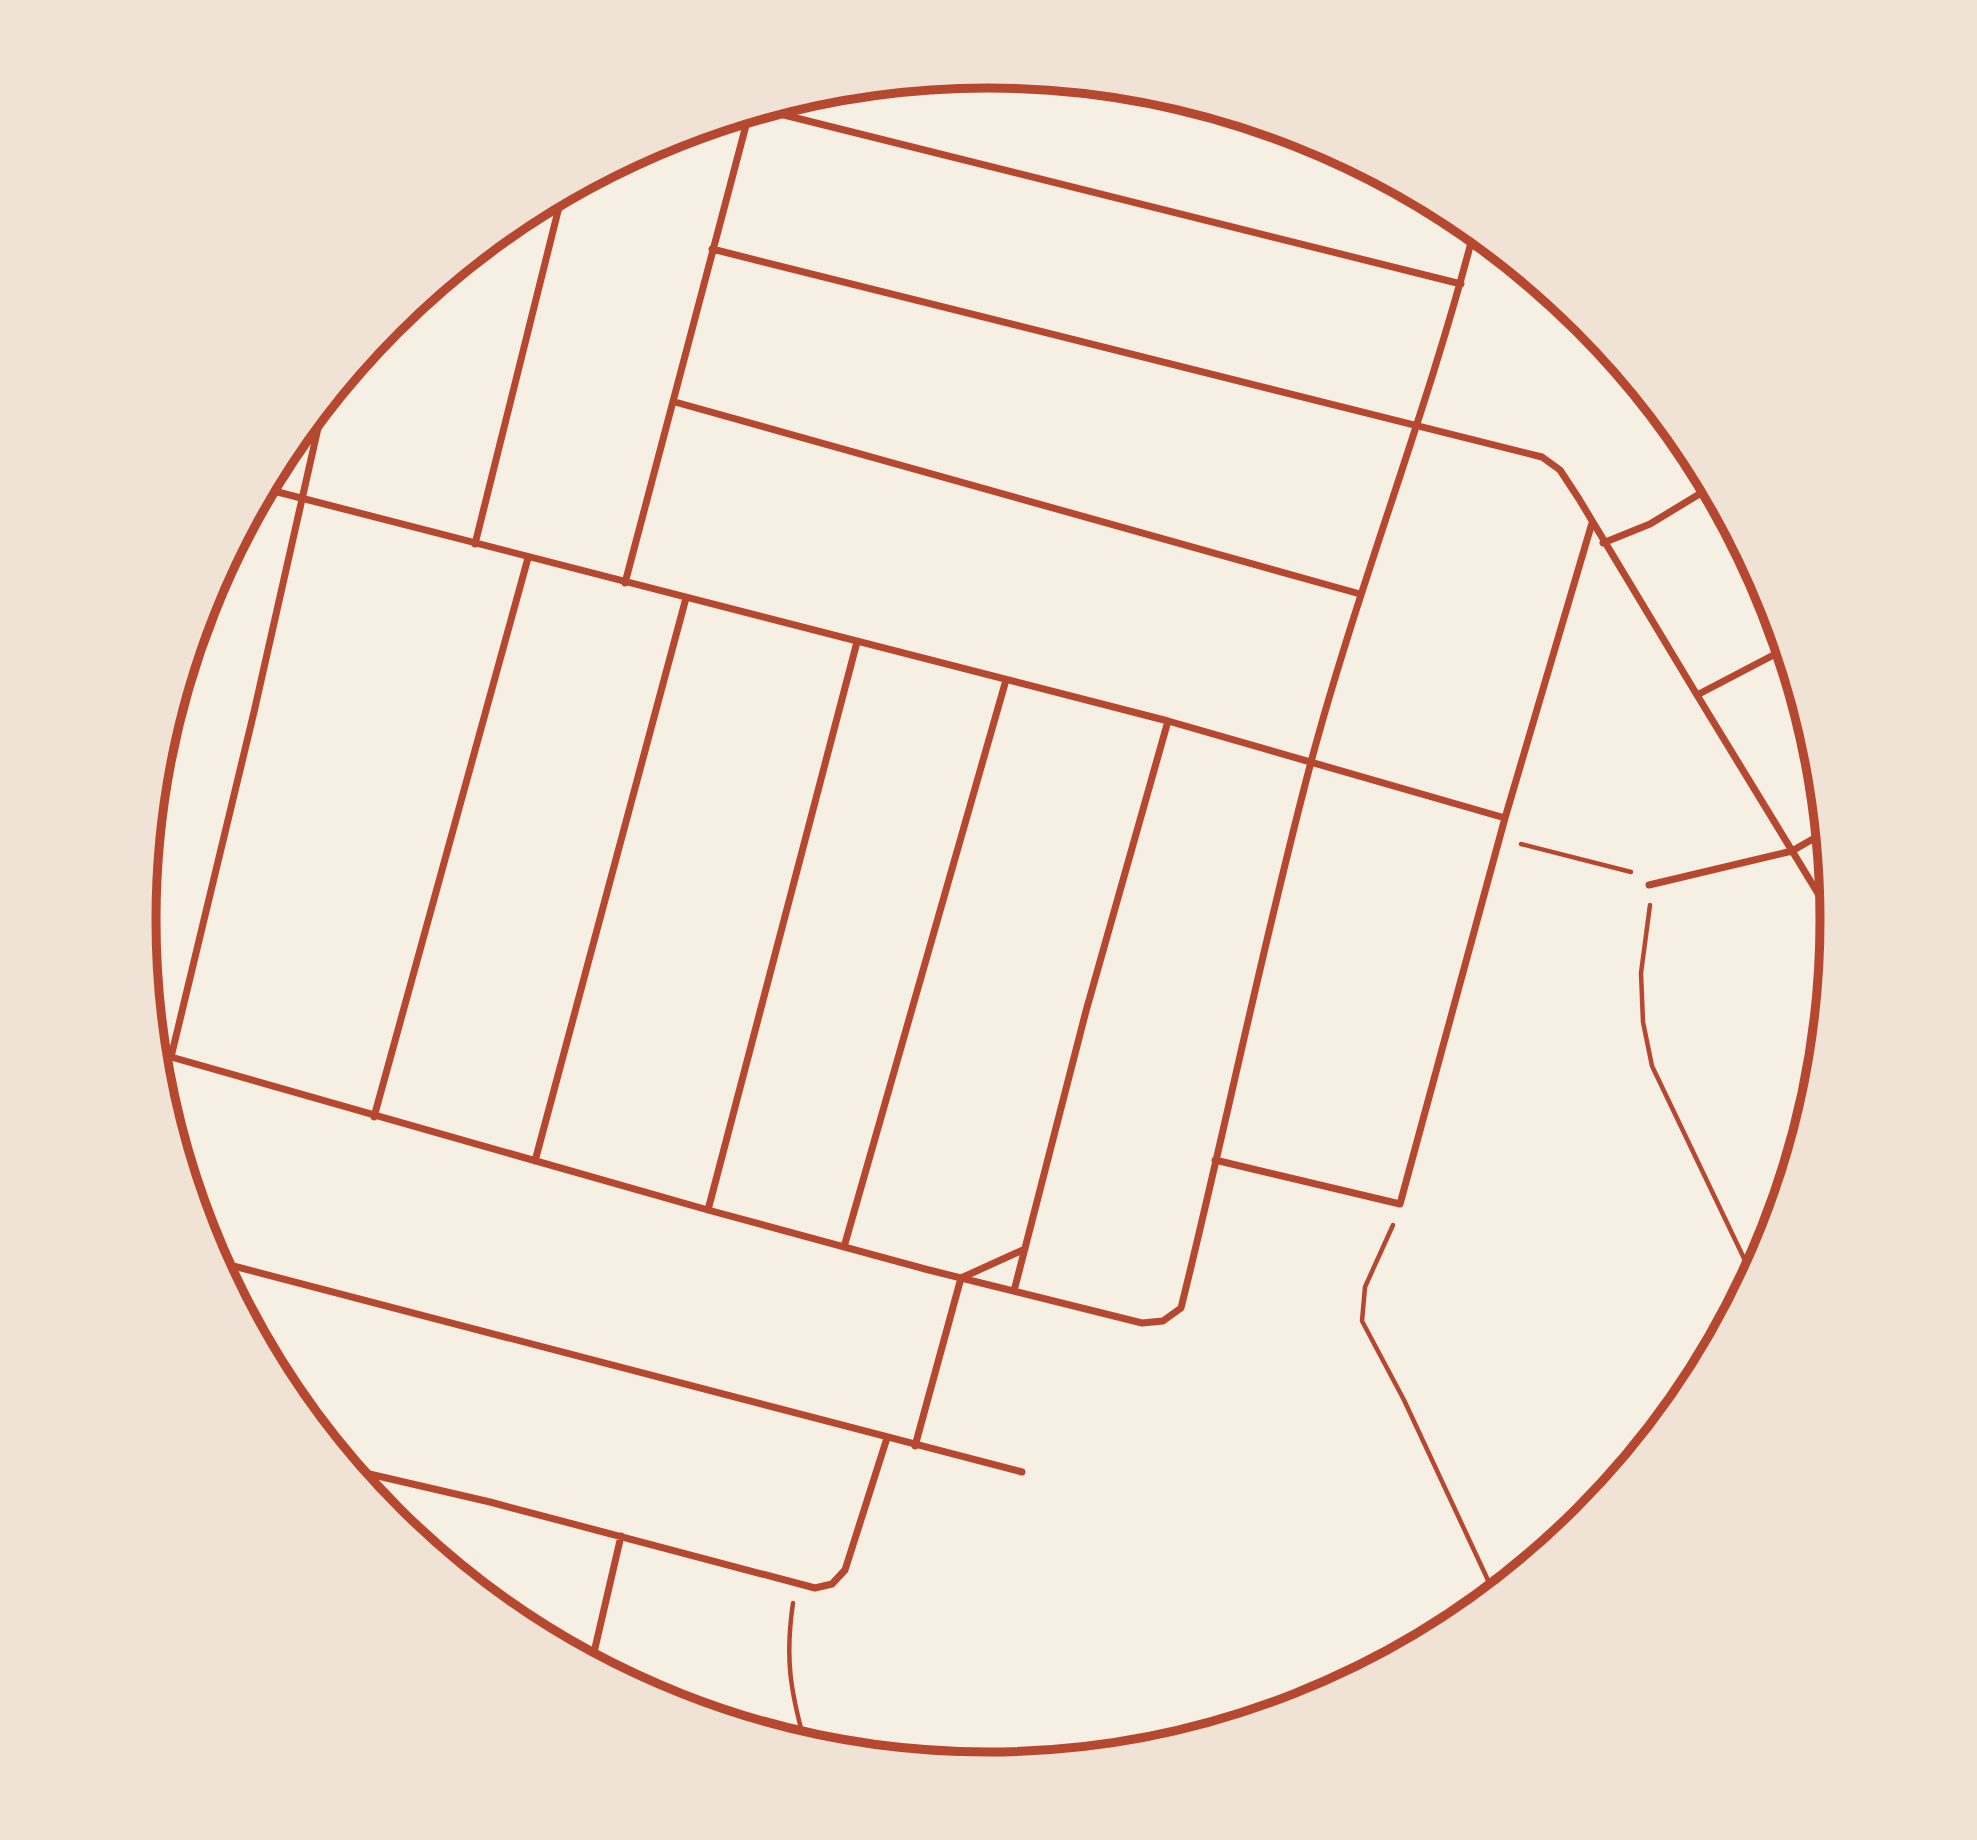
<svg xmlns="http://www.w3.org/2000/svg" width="1977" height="1840" font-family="'Work Sans',sans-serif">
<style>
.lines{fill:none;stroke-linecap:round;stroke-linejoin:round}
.path{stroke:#b5482f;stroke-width:4.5}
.minor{stroke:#b5482f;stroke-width:7}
.rim{fill:none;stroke:#b5482f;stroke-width:9}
</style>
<rect width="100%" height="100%" fill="#f6efe4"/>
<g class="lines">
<!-- path -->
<path class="path" d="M1521 844 1631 872
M1650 905 1641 973 1643 1022 1652 1066 1752 1275
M1393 1225 1365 1287 1362 1321 1404 1400 1494 1593
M793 1603C785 1657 790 1690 805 1743"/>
<!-- minor -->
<path class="minor" d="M764 110 1461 284
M712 249 1542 457 1560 470 1579 499 1697 695 1785 649
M675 402 1360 594
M266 489 1168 721 1505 818
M1603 543 1650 524 1711 487
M475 544 562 195
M625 583 749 114
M1697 695 1833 918
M1649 885 1792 851 1825 832
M157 1053 708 1210 925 1269 1142 1323 1163 1321 1181 1308C1226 1126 1263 943 1311 762 1359 583 1428 410 1474 231
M171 1057 254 712 323 406
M374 1117 528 558
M1215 1160 1400 1204 1505 818 1592 523
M535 1161 686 598
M708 1210 857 642
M844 1247 1006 680
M218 1262 1022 1472
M1014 1291 1086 1011 1168 721
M915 1446 961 1278 1025 1249
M352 1470 490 1502 815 1588 832 1584 845 1570 887 1438
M592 1661 621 1536
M608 1670 640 1678"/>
</g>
<!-- crop -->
<path d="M0 0H1977V1840H0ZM156 920a832 832 0 1 1 1664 0a832 832 0 1 1-1664 0Z" fill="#f1e2d6" fill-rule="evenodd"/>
<path class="rim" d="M156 920a832 832 0 1 1 1664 0a832 832 0 1 1-1664 0Z"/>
</svg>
